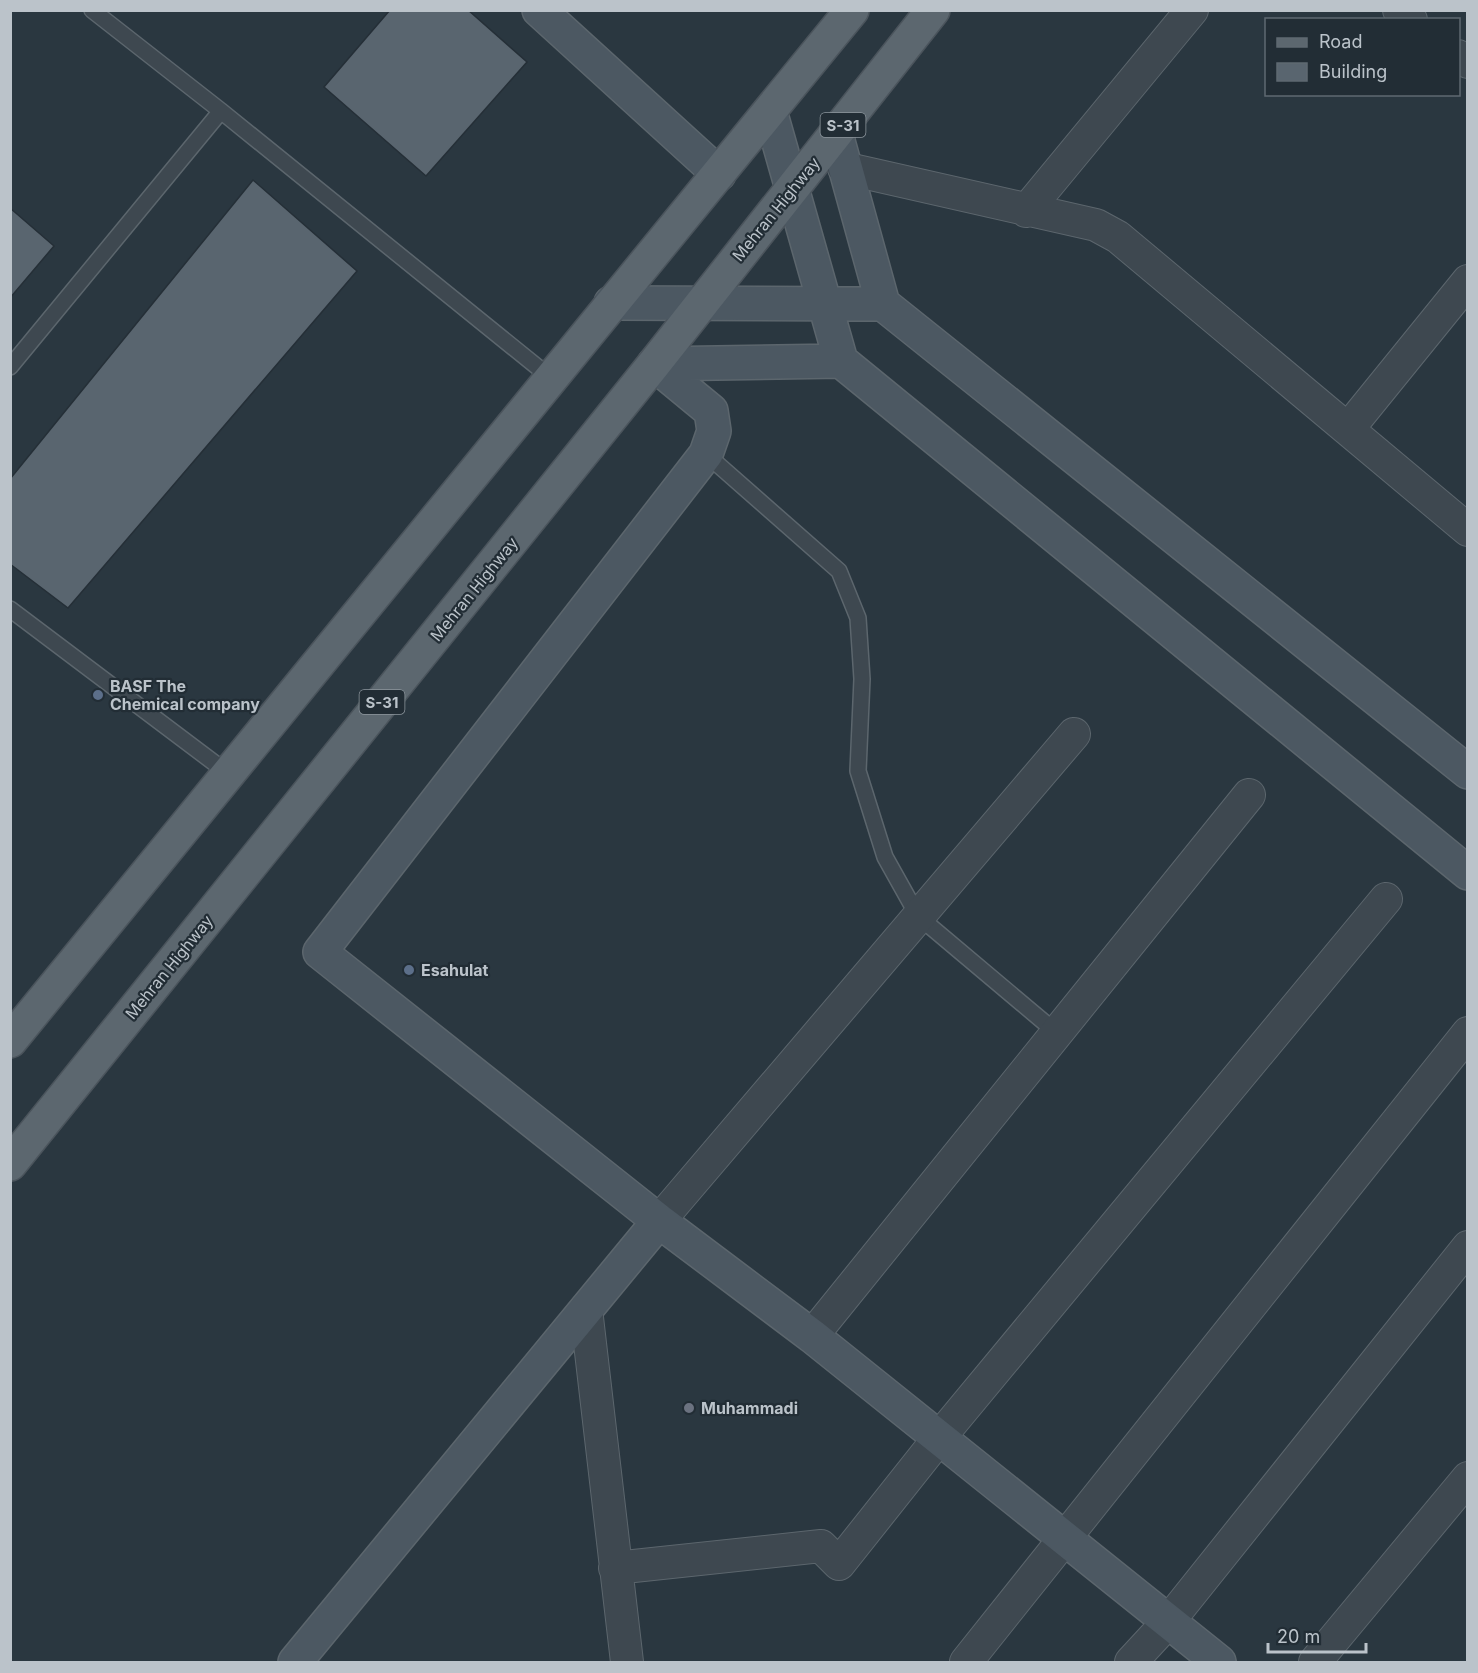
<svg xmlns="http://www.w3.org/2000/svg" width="1478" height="1673" font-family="Inter,sans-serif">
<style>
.building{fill:#59656f;stroke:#252f37;stroke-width:1.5}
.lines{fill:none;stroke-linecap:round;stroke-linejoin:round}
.lane-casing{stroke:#5c666d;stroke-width:18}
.street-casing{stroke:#5c666d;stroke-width:34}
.secondary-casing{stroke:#5c666d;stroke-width:36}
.primary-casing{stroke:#4b545c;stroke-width:36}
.lane{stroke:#3e4850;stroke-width:15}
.street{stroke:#3e4850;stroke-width:32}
.secondary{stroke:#4c5862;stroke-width:33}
.primary{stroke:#5c676f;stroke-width:33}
.service-dot{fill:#5c6f8a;stroke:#222d35;stroke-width:2}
.worship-dot{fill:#6b7280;stroke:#222d35;stroke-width:2}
.labels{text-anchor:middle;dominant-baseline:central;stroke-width:4.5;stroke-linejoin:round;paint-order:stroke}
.shield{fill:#222d35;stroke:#8d969d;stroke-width:1.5}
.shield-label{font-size:15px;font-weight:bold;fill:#bbc3ca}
.street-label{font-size:16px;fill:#bbc3ca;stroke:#222d35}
.poi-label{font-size:16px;font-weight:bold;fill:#bbc3ca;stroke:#222d35;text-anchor:start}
</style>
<rect width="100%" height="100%" fill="#2a3740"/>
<!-- building -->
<path class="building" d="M390 10H468L527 62 426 176 324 87Z
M253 180 357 271 68 608 10 564V479Z
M10 208 54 246 10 298Z"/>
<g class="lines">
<!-- lane casing -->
<g class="lane-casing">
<path id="lane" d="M92 10 221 111 551 378
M10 367 221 111
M706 454 839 571 858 618 862 679 858 771 885 857 918 916 1057 1033
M10 609 229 774"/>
</g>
<!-- street casing -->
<g class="street-casing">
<path id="street" d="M1399 10 1411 20
M1458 56 1468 62
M844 168 1096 225 1118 237 1468 530
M1026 211 1192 10
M1348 429 1468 281
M659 1221 1074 734
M586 1309 627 1662
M812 1336 1249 795
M615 1568 821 1546 839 1564 939 1438 1386 899
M966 1662 1468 1033
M1131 1662 1168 1622 1468 1247
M1315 1662 1468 1478"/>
</g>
<!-- secondary casing -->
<g class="secondary-casing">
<path id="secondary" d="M539 10 719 174
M770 111 841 361 1468 873
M836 134 883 304
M611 303 883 304 1468 772
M654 364 711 411 714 431 706 454 320 952 659 1221 812 1336 1219 1662
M654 364 841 361
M295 1662 659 1221"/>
</g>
<!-- primary casing -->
<g class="primary-casing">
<path id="primary" d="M10 1041 852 10
M10 1164 654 364 933 10"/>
</g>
<!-- lane -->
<use href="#lane" class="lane"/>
<!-- street -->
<use href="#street" class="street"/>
<!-- secondary -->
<use href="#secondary" class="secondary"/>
<!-- primary -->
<use href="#primary" class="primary"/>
</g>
<!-- markers -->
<g class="service-dot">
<circle cx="98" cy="695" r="6"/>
<circle cx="409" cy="970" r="6"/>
</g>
<circle class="worship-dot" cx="689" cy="1408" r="6"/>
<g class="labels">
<!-- shield labels -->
<g class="shield">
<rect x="820.5" y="113" width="45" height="24" rx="4.5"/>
<rect x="359.5" y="690" width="45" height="24" rx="4.5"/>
</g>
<g class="shield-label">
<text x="843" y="125">S-31</text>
<text x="382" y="702">S-31</text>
</g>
<!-- street labels -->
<g class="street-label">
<text transform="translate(776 209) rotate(-51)">Mehran Highway</text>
<text transform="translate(474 589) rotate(-51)">Mehran Highway</text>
<text transform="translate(169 967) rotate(-51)">Mehran Highway</text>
</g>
<!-- poi labels -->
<g class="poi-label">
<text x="110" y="686">BASF The<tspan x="110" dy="18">Chemical company</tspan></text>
<text x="421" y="970">Esahulat</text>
<text x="701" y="1408">Muhammadi</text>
</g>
</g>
<!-- border -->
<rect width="1478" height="1673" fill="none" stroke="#bbc3ca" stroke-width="24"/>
<!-- legend -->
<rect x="1265" y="18" width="195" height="78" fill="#222d35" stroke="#5f6971" stroke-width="1.5"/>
<rect x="1277" y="38" width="30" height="9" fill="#5c676f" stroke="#5f6971" stroke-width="1.5"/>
<text x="1319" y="48" font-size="18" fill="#bbc3ca">Road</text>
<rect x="1277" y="63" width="30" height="18" fill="#59656f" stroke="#5f6971" stroke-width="1.5"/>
<text x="1319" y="78" font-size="18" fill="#bbc3ca">Building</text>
<!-- scale -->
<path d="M1268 1643v9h98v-9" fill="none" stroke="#bbc3ca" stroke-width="3"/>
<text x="1277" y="1643" font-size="18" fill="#bbc3ca" stroke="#222d35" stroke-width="4.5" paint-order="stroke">20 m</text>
</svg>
